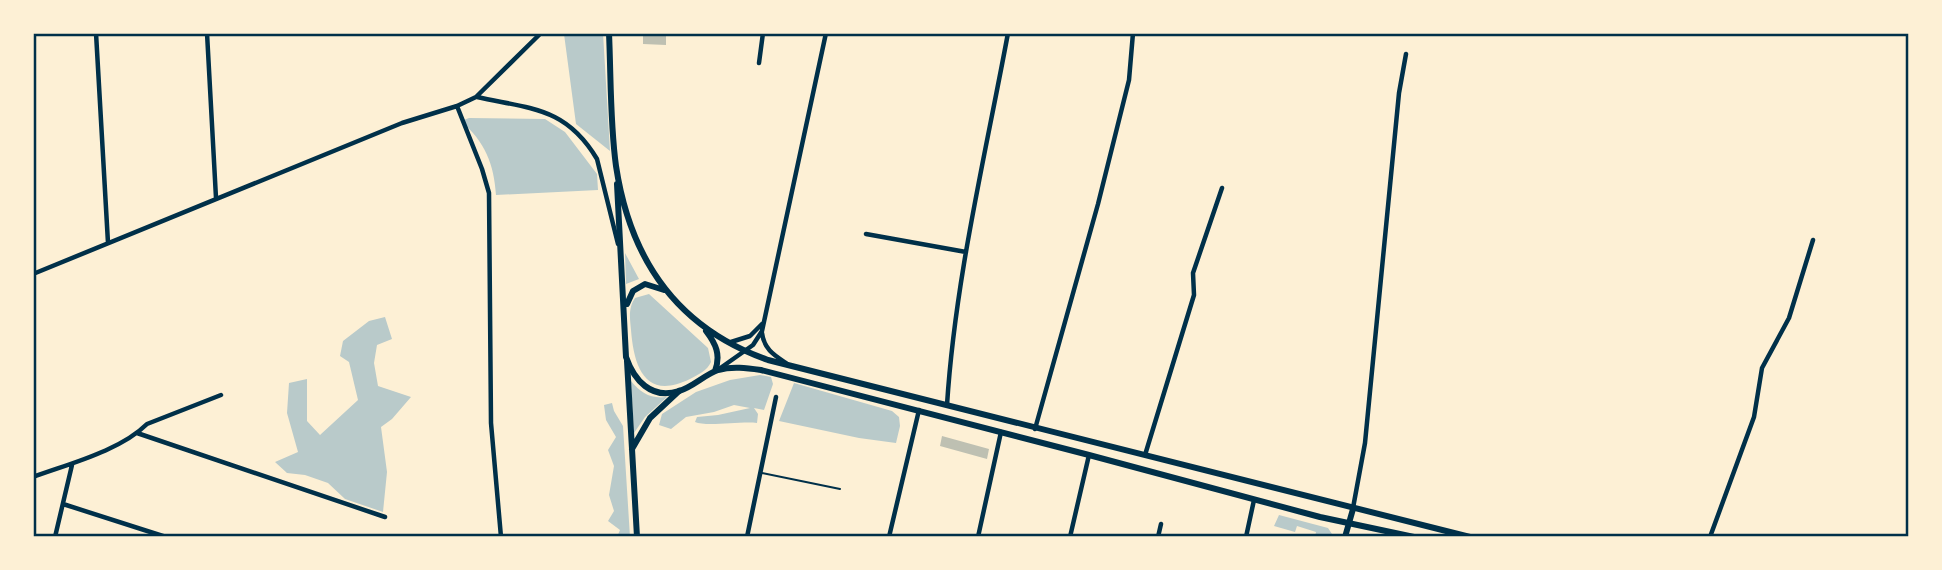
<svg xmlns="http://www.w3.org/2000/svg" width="1942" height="570" font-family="Montserrat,sans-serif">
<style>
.green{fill:#b9caca}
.building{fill:#bec0b2}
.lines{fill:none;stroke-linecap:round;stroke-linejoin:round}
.service{stroke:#003049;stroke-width:2}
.minor{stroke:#003049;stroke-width:4.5}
.secondary{stroke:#003049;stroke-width:6}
.primary{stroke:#003049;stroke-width:6}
.neatline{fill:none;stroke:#003049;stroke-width:2.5}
</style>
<rect width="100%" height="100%" fill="#fdf0d5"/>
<!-- green -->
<path class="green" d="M603 33 610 151 576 124 564 34Z
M469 118 545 119 565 132 597 174 598 190 496 195C494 164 485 142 461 121Z
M625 253 639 279 626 284Z
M649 294 708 348 711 362C707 371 699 374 690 379 645 401 634 367 631 330 630 319 628 308 635 298Z
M385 317 392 339 377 345 374 363 378 386 411 397 392 419 381 427 387 472 383 512 345 499 328 483 305 475 287 473 275 462 298 452 287 413 289 383 307 379V421L320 435 358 400 349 362 340 356 343 341 369 321Z
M760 375 771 377 773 384 764 410 754 408 758 414 757 423C741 421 706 427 695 422L697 417 718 415 750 408 734 405 714 412 686 417 671 429 659 425 662 414 696 392 730 380Z
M631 381C641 393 650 399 667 397L645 417 634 433Z
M794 383 892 411 899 417 900 426 896 443 859 438 779 421Z
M612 403 614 411 623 426 630 537H617L620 530 608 521 614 511 609 495 614 466 608 450 616 437 606 420 604 405Z
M1279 515 1328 528 1334 537H1315L1316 532 1297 526 1295 532 1274 526Z"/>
<!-- building -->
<path class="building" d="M643 33H666V45L643 44Z
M942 436 989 449 987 459 940 446Z"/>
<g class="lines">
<!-- service -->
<path class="service" d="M762 473 840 489"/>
<!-- minor -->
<path class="minor" d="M96 33 108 243
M207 33 216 198
M759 63 763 33
M477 97C531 109 566 107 597 159L618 244
M457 106 482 169 489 193 491 423 501 537
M866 234 966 252
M33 274 402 123 457 106 476 97 541 33
M762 333C764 349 774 355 786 363
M731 342 750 336 762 324
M719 369 753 345 762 331 826 33
M947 405C955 280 985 157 1008 33
M1035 429 1098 204 1129 80 1133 33
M137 433 385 517
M1145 455 1194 295 1193 273 1222 188
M33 477C68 464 120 451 147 424L221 395
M63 504 166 537
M1353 508 1365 443 1399 93 1406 54
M55 537 72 465
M747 537 776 397
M889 537 919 410
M978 537 1001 432
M1070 537 1089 455
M1158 537 1161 524
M1246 537 1254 500
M1710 537 1754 417 1762 368 1789 318 1813 240"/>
<!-- secondary -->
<path class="secondary" d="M627 361 637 537
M632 449 650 418 679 391
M1345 537 1353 509"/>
<!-- primary -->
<path class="primary" d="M609 33C611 77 610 123 616 166 630 259 677 328 768 360L1470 537
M617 184 626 357C634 380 651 400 679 391 693 387 704 375 718 370 732 366 747 368 761 370L1089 455 1320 517 1414 537
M627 304 633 291 645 284 664 290
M706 331C716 344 721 355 715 371"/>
</g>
<!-- border -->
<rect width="1942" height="570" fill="none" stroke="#fdf0d5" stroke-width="70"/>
<rect x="35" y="35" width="1872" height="500" class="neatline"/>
</svg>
